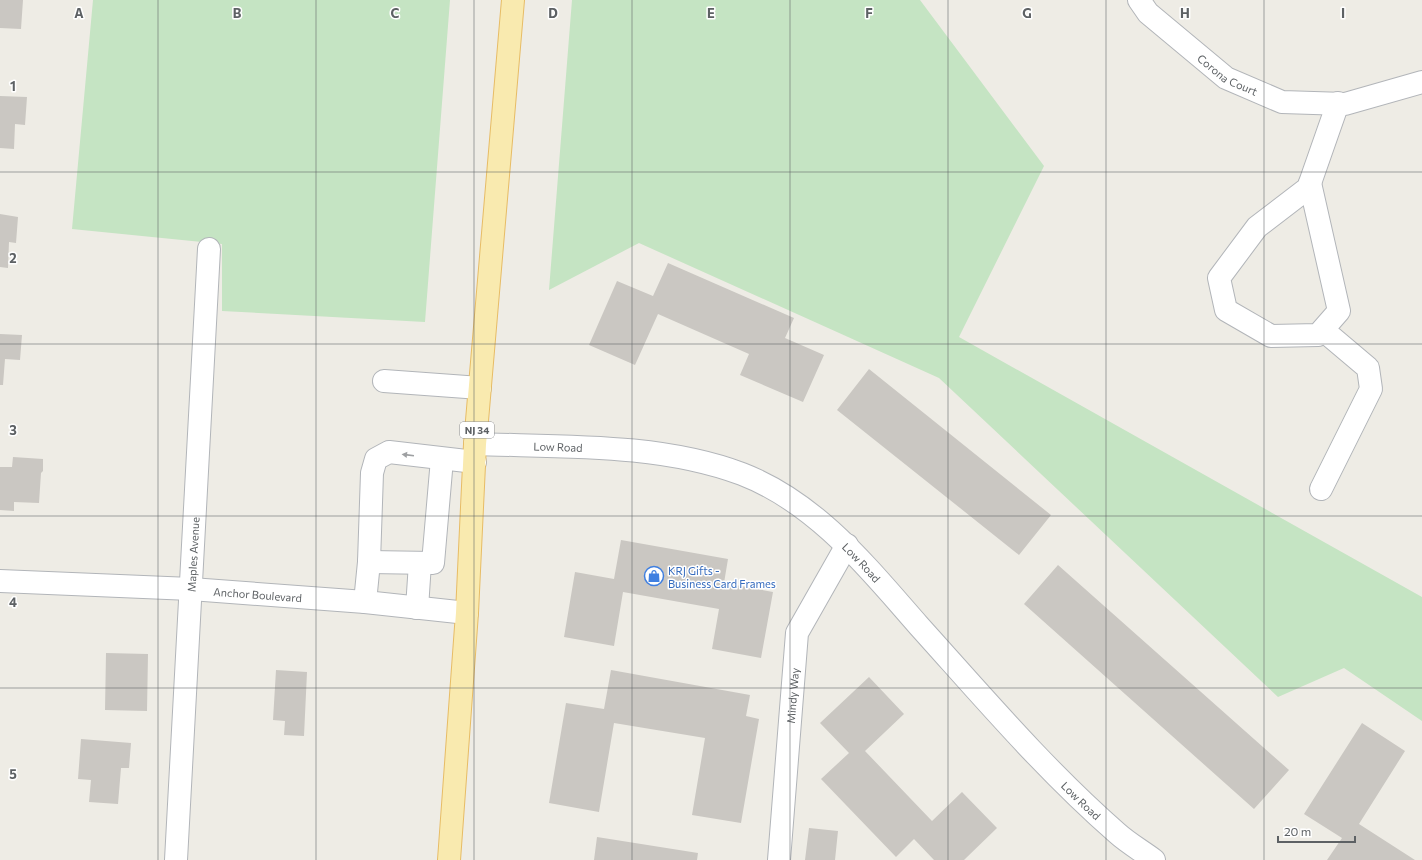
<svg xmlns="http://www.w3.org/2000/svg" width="1422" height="860" font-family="Commissioner,sans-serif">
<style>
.green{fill:#c5e4c3}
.building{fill:#cac7c2}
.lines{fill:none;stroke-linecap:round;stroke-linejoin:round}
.minor-casing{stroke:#b2b5b9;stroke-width:24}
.major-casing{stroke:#e7bc65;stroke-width:24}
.minor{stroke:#fff;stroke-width:22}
.major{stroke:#f9eaaf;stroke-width:22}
.oneway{fill:#9ea0a2}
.grid{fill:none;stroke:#5d6164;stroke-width:1;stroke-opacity:0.55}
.labels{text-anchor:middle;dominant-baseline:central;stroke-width:3;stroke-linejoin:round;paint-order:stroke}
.shield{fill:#fff;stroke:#8e9092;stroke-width:1}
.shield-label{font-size:10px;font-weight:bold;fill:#5d6164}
.street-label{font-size:11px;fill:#5d6164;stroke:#fff}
.shop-label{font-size:11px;fill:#366cbe;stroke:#fff;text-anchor:start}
.grid-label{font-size:13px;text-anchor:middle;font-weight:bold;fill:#5d6164;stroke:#fff;stroke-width:3;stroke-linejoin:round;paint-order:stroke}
</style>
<rect width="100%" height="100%" fill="#eeece5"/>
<!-- green -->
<path class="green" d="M93 0H450L425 322 222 311V244L72 229Z
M572 0H920L1044 166 959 337 1422 597V721L1344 668 1278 697 939 378 639 243 549 290Z"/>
<!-- building -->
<path class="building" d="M0 0H23L21 29 0 28Z
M0 96 27 97 25 125 15 124 14 149 0 148Z
M0 214 18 217 16 243 9 242 8 268 0 267Z
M668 263 794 318 785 338 824 355 803 402 740 375 749 354 658 314 635 365 589 345 617 281 653 296Z
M0 334 22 335 20 360 5 359 3 385H0Z
M869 369 1051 515 1019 555 837 410Z
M13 457 43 459V471L41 473 39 503 14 502V511L0 510V467H12Z
M621 540 728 559 724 583 773 592 761 658 712 649 719 609 623 592 614 646 564 637 575 572 614 579Z
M1058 565 1289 770 1254 809 1024 604Z
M106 653 148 654 147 711 105 710Z
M276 670 307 672 304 736 284 735 285 721 273 720Z
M611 670 750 695 746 716 759 719 741 823 692 815 705 738 614 723 599 812 549 803 566 703 604 709Z
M869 677 904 714 865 751 932 821 962 792 997 828 964 860H934L914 839 896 857 821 779 849 753 820 723Z
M1362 723 1405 751 1359 824 1415 860H1327L1342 838 1304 814Z
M81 739 131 743 129 768H121L118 804 89 802 91 780 78 779Z
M809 828 838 831 835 860H805Z
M597 837 698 853 697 860H594Z"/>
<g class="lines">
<!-- minor casing -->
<g class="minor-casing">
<g id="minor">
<path id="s1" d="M1139 0 1148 13 1226 78 1282 102 1345 104 1422 82"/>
<path d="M1310 183 1339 311 1318 335 1271 336 1226 310 1219 278 1257 227 1308 188Z"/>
<path d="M1310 183 1338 103"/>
<path d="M384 381 480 388"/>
<path id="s2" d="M475 444C562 447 660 443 742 474 817 503 868 568 919 626 983 697 1045 770 1117 833 1128 843 1142 851 1154 860"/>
<path d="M1321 489 1371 389 1368 368 1323 330"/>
<path d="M369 562 433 563 442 459"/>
<path id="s3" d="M0 581 191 589 365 602 467 613"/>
<path d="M365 602 369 562 372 473 376 459 389 452 475 462"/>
<path d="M417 608 420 563"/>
<path id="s4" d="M176 860 209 249"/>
<path id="s5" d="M779 860 797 633 847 545"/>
</g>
</g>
<!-- major casing -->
<g class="major-casing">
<path id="major" d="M449 860 467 613 475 444 513 0"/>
</g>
<!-- minor -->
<use href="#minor" class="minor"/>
<!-- major -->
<use href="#major" class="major"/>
</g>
<!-- one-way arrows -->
<defs><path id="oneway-solid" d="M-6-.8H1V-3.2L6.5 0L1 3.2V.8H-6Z"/></defs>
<use class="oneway" href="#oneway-solid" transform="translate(408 455) rotate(-173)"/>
<!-- grid -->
<path class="grid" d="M158 0V860M316 0V860M474 0V860M632 0V860M790 0V860M948 0V860M1106 0V860M1264 0V860M0 172H1422M0 344H1422M0 516H1422M0 688H1422"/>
<!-- icons -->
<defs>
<g id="shop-ring" transform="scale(1)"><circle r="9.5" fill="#fff" stroke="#3f7fe0" stroke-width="1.5"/><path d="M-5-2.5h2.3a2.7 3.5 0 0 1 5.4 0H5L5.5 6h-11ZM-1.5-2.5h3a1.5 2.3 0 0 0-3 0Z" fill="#3f7fe0"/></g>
</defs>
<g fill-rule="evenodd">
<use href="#shop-ring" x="654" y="576"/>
</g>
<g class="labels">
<!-- shield labels -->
<rect class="shield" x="460" y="422" width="34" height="16" rx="3"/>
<g class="shield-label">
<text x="477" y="430">NJ 34</text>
</g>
<!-- street labels -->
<g class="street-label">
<text stroke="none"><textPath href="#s1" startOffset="117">Corona Court</textPath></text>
<text stroke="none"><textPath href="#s2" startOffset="83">Low Road</textPath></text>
<text stroke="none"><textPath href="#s4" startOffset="306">Maples Avenue</textPath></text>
<text stroke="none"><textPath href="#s2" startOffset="420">Low Road</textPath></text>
<text stroke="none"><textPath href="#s3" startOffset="258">Anchor Boulevard</textPath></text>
<text stroke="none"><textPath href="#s5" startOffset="165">Mindy Way</textPath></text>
<text stroke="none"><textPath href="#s2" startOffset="744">Low Road</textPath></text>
</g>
<!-- shop labels -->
<g class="shop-label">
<text x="668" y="570">KRJ Gifts -<tspan x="668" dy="13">Business Card Frames</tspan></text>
</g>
</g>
<g class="grid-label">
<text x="79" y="18">A</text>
<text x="237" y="18">B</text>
<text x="395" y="18">C</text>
<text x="553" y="18">D</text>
<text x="711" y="18">E</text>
<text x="869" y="18">F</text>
<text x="1027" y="18">G</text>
<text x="1185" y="18">H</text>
<text x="1343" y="18">I</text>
<text x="13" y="91">1</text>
<text x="13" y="263">2</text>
<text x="13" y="435">3</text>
<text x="13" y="607">4</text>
<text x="13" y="779">5</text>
</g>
<!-- scale -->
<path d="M1278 836v6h77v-6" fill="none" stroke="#5d6164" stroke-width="2"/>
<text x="1284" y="836" font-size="12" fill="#5d6164" stroke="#ffffff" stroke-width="3" paint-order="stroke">20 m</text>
</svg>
